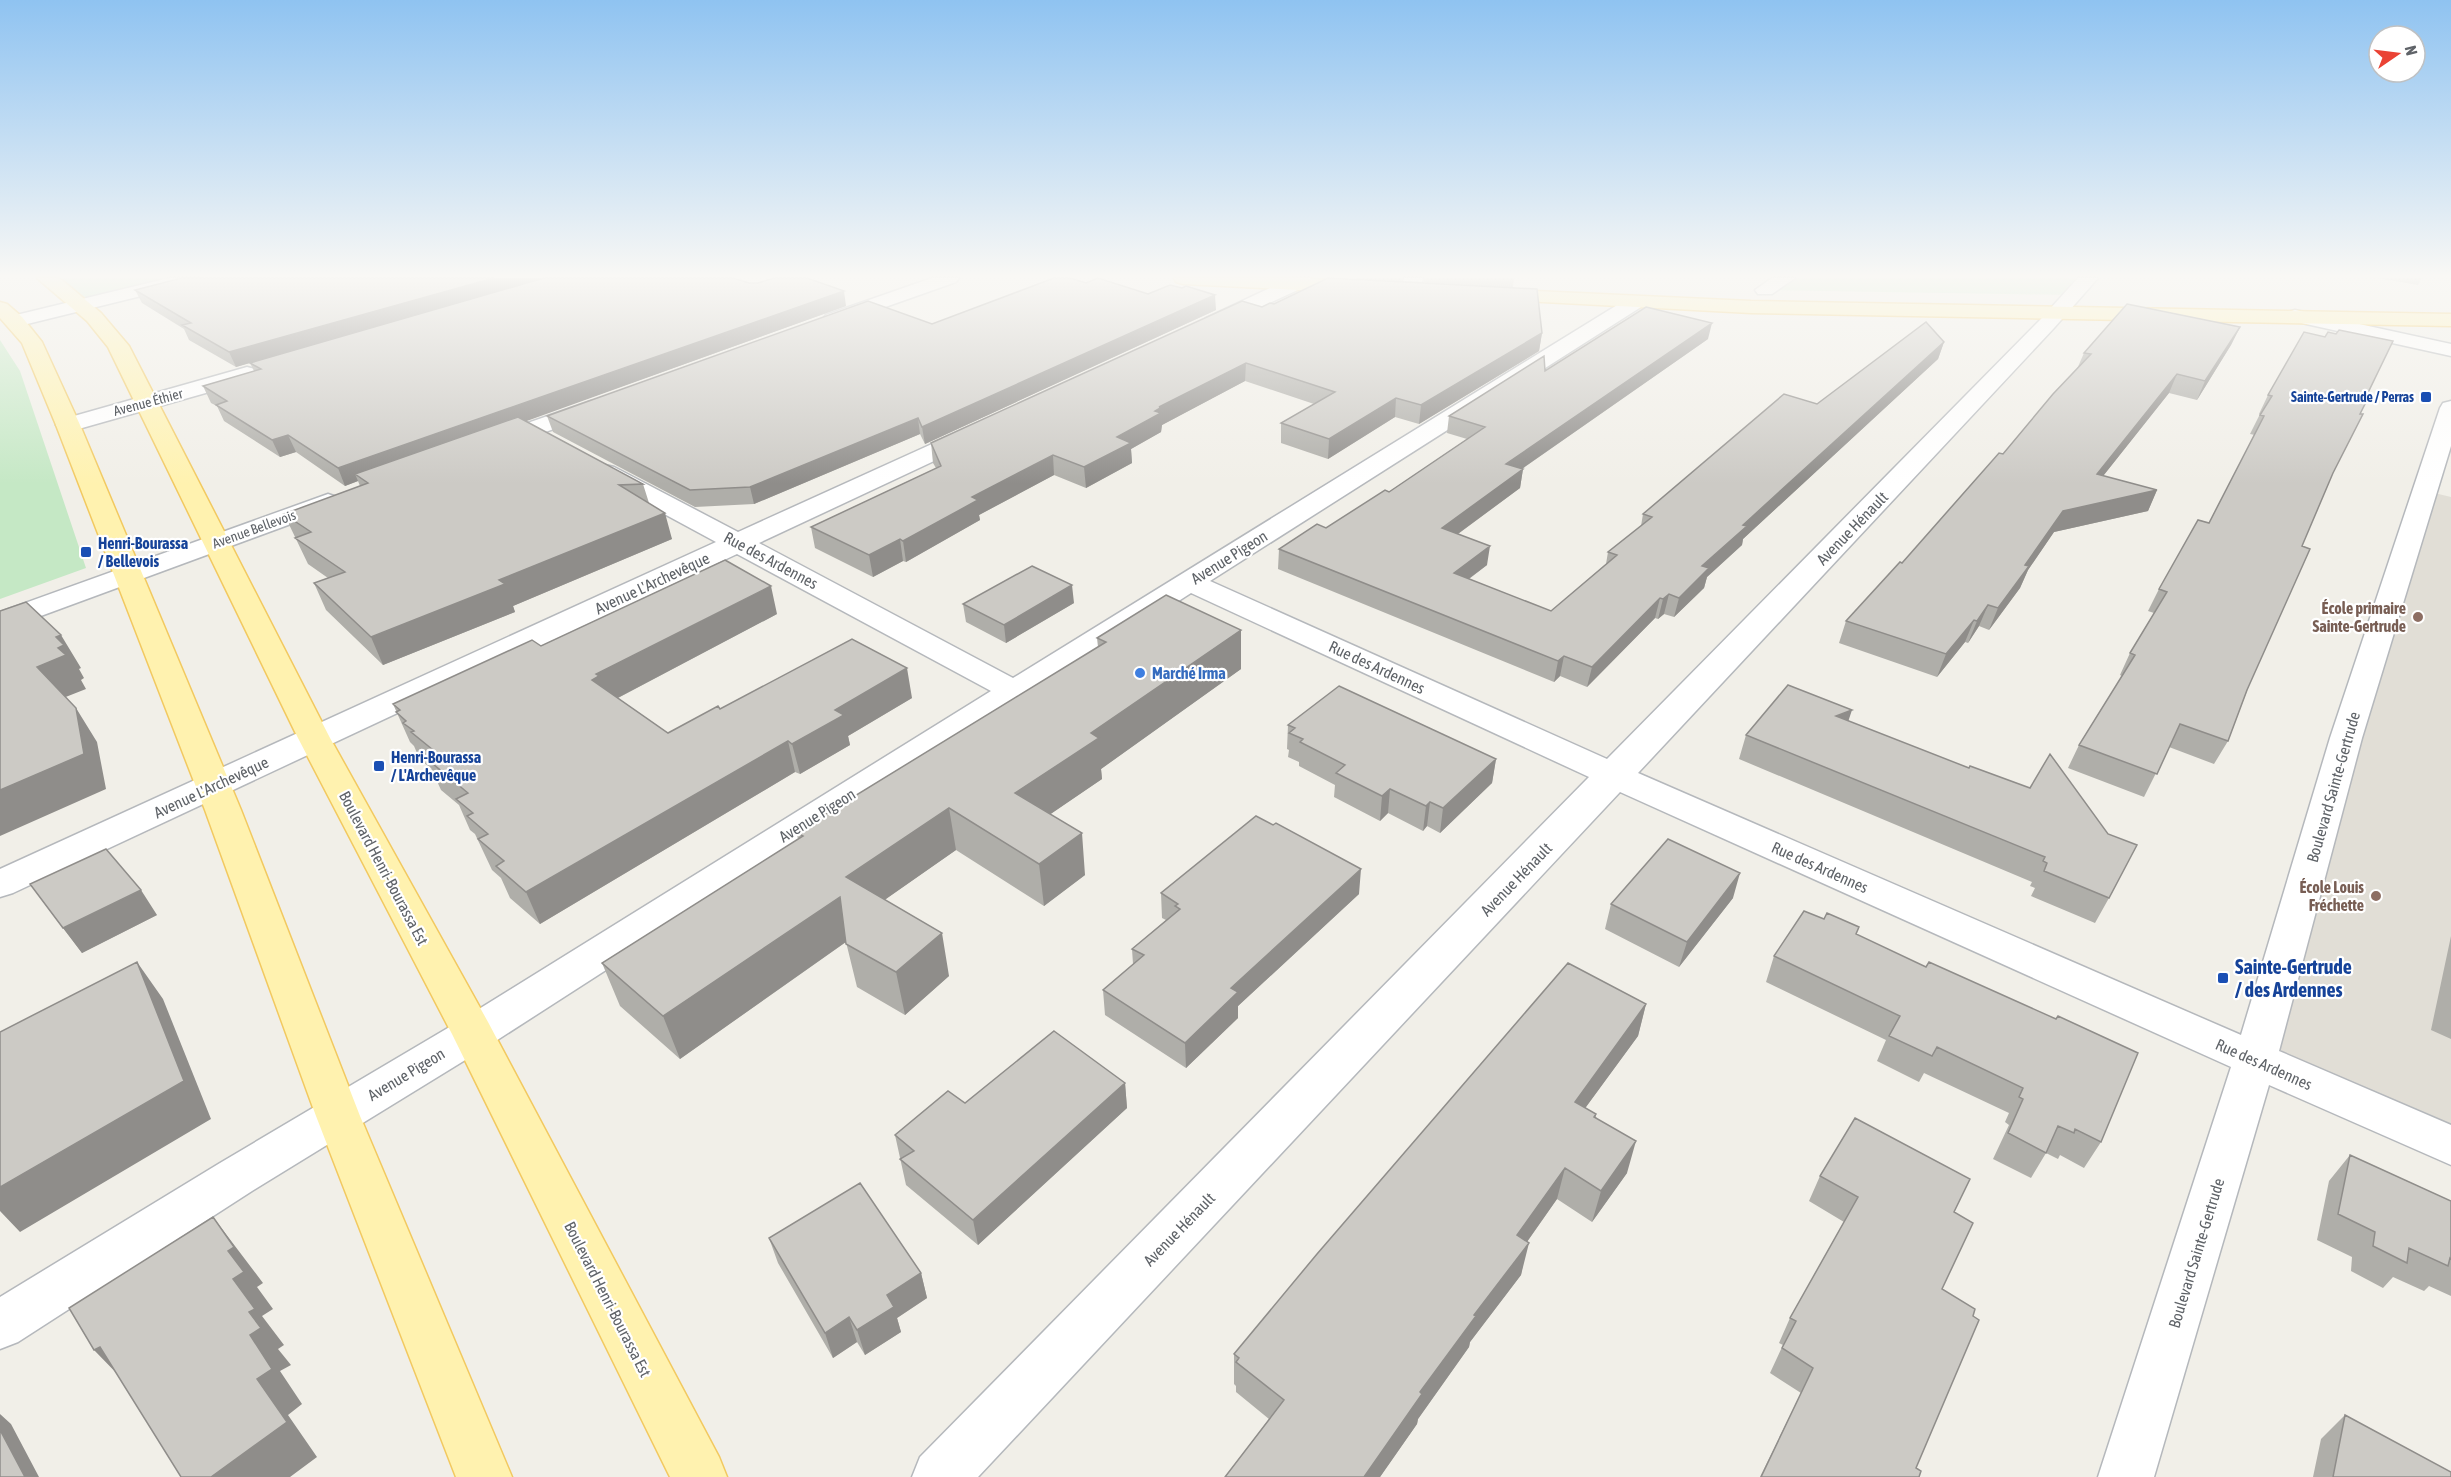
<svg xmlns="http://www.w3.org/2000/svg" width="2451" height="1477" font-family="'Asap Condensed',sans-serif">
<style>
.education{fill:#e1ded6}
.green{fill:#c5e8c5}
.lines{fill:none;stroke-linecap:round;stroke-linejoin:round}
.minor-casing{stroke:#b5b8bc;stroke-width:3}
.major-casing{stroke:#f2c960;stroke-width:3}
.minor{fill:#fff;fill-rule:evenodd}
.major{fill:#fff2af;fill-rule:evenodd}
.wall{fill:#afaea9}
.shaded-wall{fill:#8f8d8a}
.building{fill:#cccac5;stroke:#8f8d8a;stroke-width:1.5}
.transit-dot{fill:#1a4fb4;stroke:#fff;stroke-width:2}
.education-dot{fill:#8d6e63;stroke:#fff;stroke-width:2}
.shop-dot{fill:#3f7fe0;stroke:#fff;stroke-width:2}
.labels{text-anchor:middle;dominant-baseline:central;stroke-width:4.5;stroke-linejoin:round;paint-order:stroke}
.far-transit-label{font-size:14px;font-weight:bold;fill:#164399;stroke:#fff;text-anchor:end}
.far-street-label{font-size:14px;fill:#5f6368;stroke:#fff}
.street-label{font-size:16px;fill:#5f6368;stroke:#fff}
.transit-label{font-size:16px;font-weight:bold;fill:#164399;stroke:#fff;text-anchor:start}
.education-label{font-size:16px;font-weight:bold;fill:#785e54;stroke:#fff;text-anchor:end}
.shop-label{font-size:16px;font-weight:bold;fill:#366cbe;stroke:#fff;text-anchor:start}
.near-transit-label{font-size:20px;font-weight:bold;fill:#164399;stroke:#fff;text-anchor:start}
</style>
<rect width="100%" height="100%" fill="#f1efe8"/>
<!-- education -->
<path class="education" d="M2426 491 2451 497V1146L2255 1060Z"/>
<!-- green -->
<path class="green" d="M56 278H178L86 302Z
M1785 278H2088L2071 295 1765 290Z
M0 340 20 371 86 568 0 599Z"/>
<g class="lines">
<!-- minor casing -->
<g class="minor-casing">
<path id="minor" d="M169 278H201L198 282 15 327 8 325 5 321 8 317Z
M932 278H959L956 282 840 323H826L823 319 826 315Z
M1291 278H1311L1302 288 1220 326H1206L1203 322 1206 318Z
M1404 278H1423L1419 293H1405L1402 289Z
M1772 278H1795L1772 294H1758L1755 290Z
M2078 278H2098L2054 328 1638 773 2241 1035 2330 738 2440 408 2443 403 2451 401V446L2362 738 2279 1051 2451 1125V1165L2269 1085 2154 1477H2098L2231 1067 1620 792 978 1477H912L920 1457 1589 777 1191 593 488 1046 252 1191 18 1342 0 1349V1297L220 1163 458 1022 991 691 737 554 13 893 0 897V869L716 542 596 477 593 472 596 467 605 465 614 467 738 532 965 429 973 427 981 429 985 434 981 439 759 543 1013 678 1627 299H1641L1644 303 1641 307 1210 581 1607 759 2040 320Z
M2295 310 2451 344V356L2288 320 2285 316 2288 312Z
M247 367 255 369 258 374 255 379 68 432 60 430 56 425 60 420Z
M591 401 599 403 602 408 599 413 503 447 495 449 487 447 483 442 487 437Z
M328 494 337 497 341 502 337 507 0 631V612Z"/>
</g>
<!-- major casing -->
<g class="major-casing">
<path id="major" d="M37 278H58L63 281 101 313 129 346 330 738 488 1022 719 1457 727 1477H670L452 1034 298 738 108 347 87 321Z
M1174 278H1289L1358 281 1365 283 1368 287 1365 291 1358 293 1183 284 1176 282Z
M1493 289 1751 301 2451 314V326L1751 313 1486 299 1483 295 1486 291Z
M0 302 7 304 22 317 42 342 80 425 241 810 360 1116 512 1477H456L316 1116 205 810 56 425 22 343 0 318Z"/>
</g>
<!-- minor -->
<use href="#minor" class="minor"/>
<!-- major -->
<use href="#major" class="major"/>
</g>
<!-- wall -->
<path class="wall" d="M1356 278H1404L1402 281 1424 282V278H1514L1513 287 1542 333 1539 351 1419 424 1395 417 1328 459 1281 443V423L1314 404 1245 381 1162 425 1161 432 1131 449 1132 463 1086 488 1054 475 979 515 980 520 906 562 903 561 873 577 815 548 811 527 936 468 933 463 931 443 1262 307 1274 304 1356 279Z
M2378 278H2422L2418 285Z
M749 283 846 306 525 421 643 484 649 503 672 539 513 606 515 612 383 665 326 610 314 583 328 578 308 564 284 514 360 486 358 481 345 486 296 452 280 457 224 421 217 406 211 403 203 386 254 371 250 363 287 352 236 367 189 340 184 329 142 303 135 290Z
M1148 294 1216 310 925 444 920 434 754 504 695 507 553 432 547 416 932 324Z
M2240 327 2231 345 2197 400 2169 393 2103 476 2157 490 2148 511 2054 532 2028 570 2020 588 1989 630 1979 626 1968 643 1965 642 1937 677 1839 643 1846 621 1902 563 2003 454 2077 369 2084 353Z
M1708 339 1522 469H1523L1520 488 1458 534 1487 565 1469 579 1551 611 1606 564 1608 552 1641 526 1643 514 1817 404 1944 342 1938 359 1743 539 1742 545 1707 577 1704 588 1674 617 1664 614 1658 619 1655 618 1587 687 1560 676 1554 682 1278 569 1279 549 1326 528 1389 492 1467 439 1447 433 1449 416 1545 371Z
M2268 395 2365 399 2360 414 2333 473 2302 546 2228 741 2214 764 2169 747 2144 797 2068 768 2079 745 2122 676 2120 675 2130 653 2154 613 2148 611 2159 589 2209 523 2255 435 2250 434 2260 414H2259Z
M1074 603 1006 643 966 622 963 604Z
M777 614 618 698 668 733 720 709 912 698 848 736 850 745 800 774 795 772 540 924 510 898 501 878 492 870 475 834 470 830 459 805 441 790 431 768 424 763 422 757 417 753 414 746 410 742 393 704 541 646Z
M1241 630V669L1101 769 1102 779 1050 814 1085 875 1044 906 956 850 884 900 949 976 905 1015 857 987 846 942 680 1059 620 1006 602 963 798 839 796 832 1098 647 1097 638Z
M1849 721 2109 898 2095 923 2031 896 2035 888 2030 886 2032 882 1739 759 1746 735Z
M1288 725 1496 759 1492 783 1440 833 1427 826 1423 831 1388 813 1380 821 1334 797 1335 785 1299 766V762L1288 757 1289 750 1287 749Z
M30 884 157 915 82 953Z
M1161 893 1359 894 1238 1006V1018L1186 1068 1105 1015 1103 990 1133 964 1132 949 1166 920 1162 918Z
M1733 898 1679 967 1605 929 1611 904Z
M1856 934 2101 1142 2084 1168 2060 1155 2058 1159 2046 1153 2031 1178 1993 1159 2009 1125 2005 1122 2009 1113 1924 1073 1919 1082 1877 1061 1886 1040 1766 982 1774 956Z
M2451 936V1039L2431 1030Z
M1646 1004 1638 1036 1585 1108 1596 1114V1117L1627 1173 1592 1222 1557 1199 1527 1242 1521 1275 1470 1342 1469 1347 1418 1419 1417 1424 1380 1477H1225L1269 1419 1236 1392V1386L1234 1384V1354Z
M1125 1083 1127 1108 978 1245 906 1185 895 1135 965 1103Z
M2350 1155 2451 1201V1296L2429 1286 2424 1291 2393 1277 2383 1288 2351 1271 2352 1257 2317 1240 2329 1181Z
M1820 1176 1954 1212 1916 1468 1919 1477H1760L1801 1393 1770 1373 1783 1345 1779 1343 1790 1318 1844 1222 1809 1201Z
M769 1238 921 1273 927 1298 897 1318 901 1332 865 1355 857 1342 833 1358 778 1263Z
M2345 1415 2451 1477H2313L2321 1439Z"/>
<!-- shaded-wall -->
<path class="shaded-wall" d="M494 278H546L236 367 229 352Z
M844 291 846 306 363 480 355 474 358 481 345 486 338 468Z
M1215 295 1216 310 925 444 922 427Z
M1712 323 1708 339 1503 482 1506 464Z
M2240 327 2231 345 2197 400 2205 381Z
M1542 333 1539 351 1419 424 1421 405Z
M1944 342 1938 359 1743 539 1742 545 1707 577 1704 588 1674 617 1679 598 1702 566 1743 525Z
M1246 363 1245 381 1162 425 1161 432 1131 449 1132 463 1086 488 1084 467 1117 437 1159 407Z
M2177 374 2169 393 2088 495 2097 474Z
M1396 398 1395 417 1328 459 1329 439Z
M918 418 920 434 754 504 750 487Z
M288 435 296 452 280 457 272 440Z
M1053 455 1054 475 979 515 980 520 906 562 903 541 972 497Z
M1523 469 1520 488 1440 547 1442 528Z
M2157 490 2148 511 2054 532 2028 570 2020 588 1989 630 1998 608 2025 565 2063 511Z
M665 513 672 539 513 606 515 612 383 665 371 637 499 580Z
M900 539 903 561 873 577 869 555Z
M1490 546 1487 565 1451 592 1454 573Z
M1072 585 1074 603 1006 643 1004 625Z
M771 586 777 614 608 703 592 680 596 674Z
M1669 594 1664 614 1658 619 1663 599Z
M1660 598 1655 618 1587 687 1592 667Z
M1988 605 1979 626 1968 643 1977 621Z
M1974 620 1965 642 1937 677 1946 654Z
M1241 630V669L1101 769 1102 779 1020 835 1015 793 1091 733Z
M61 635 81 668 79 669 84 678 81 680 86 689 58 700 37 667 58 648 56 637Z
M1564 656 1560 676 1554 682 1558 661Z
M907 668 912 698 848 736 850 745 800 774 792 744 835 710Z
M76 708 97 742 106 789 0 836V790Z
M1852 710 1844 734 1836 716Z
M788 741 795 772 540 924 526 892Z
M1496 759 1492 783 1440 833 1443 808Z
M1390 789 1388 813 1380 821 1382 796Z
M1430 802 1427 826 1423 831 1426 806Z
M949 808 956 850 856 920 846 877Z
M1082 833 1085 875 1044 906 1039 864Z
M1361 869 1359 894 1238 1006V1018L1186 1068 1185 1043 1231 988Z
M1740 873 1733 898 1679 967 1687 942Z
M141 890 157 915 82 953 63 928Z
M840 897 850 939 680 1059 663 1016Z
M942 933 949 976 905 1015 896 972Z
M137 962 163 999 211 1119 20 1232 0 1211V1187Z
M1646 1004 1638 1036 1567 1133 1575 1102Z
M1125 1083 1127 1108 978 1245 973 1220Z
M1636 1141 1627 1173 1592 1222 1601 1191Z
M1565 1168 1557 1199 1510 1266 1517 1235Z
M213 1217 263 1283 257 1287 273 1309 262 1316 284 1345 278 1349 291 1365 280 1371 302 1404 288 1415 317 1457 290 1477H211L257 1379 250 1335 233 1279 228 1251Z
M1529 1243 1521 1275 1470 1342 1469 1347 1418 1419 1417 1424 1380 1477H1364L1420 1392 1474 1315Z
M921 1273 927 1298 897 1318 901 1332 865 1355 857 1330 887 1295Z
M849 1317 857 1342 833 1358 825 1333Z
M100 1347 129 1386 94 1350Z
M0 1414 11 1424 39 1477H25L0 1430Z"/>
<!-- building -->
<path class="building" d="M182 278H494L229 352 182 325 191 323 135 290Z
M544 278H733L749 283H758L774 278H807L844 291 338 468 288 435 272 440 216 405 227 401 203 386 261 369 250 363Z
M1054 278H1070L1086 283 1098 278 1148 294 1170 285 1182 288 1186 286 1215 295 922 427 918 418 750 487 690 490 547 416 868 301 932 324Z
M1328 278 1537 289 1542 333 1421 405 1396 398 1329 439 1281 423 1335 392 1246 363 1159 407H1162L1155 411 1161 413 1117 437 1131 443 1084 467 1053 455 972 497 978 500 903 541 900 539 869 555 811 527 941 466 931 443 1242 301 1262 307 1270 303 1274 304Z
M2127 304 2240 327 2205 381 2177 374 2097 474 2157 490 2063 511 2025 565 2029 566 1998 608 1988 605 1977 621 1974 620 1946 654 1846 621 1900 562 1902 563 1999 453 2003 454 2053 394 2091 354 2084 353Z
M1646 307 1712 323 1506 464 1523 469 1442 528 1490 546 1454 573 1551 611 1617 555 1608 552 1652 517 1643 514 1784 394 1817 404 1926 322 1944 342 1743 525 1747 526 1702 566 1709 568 1679 598 1669 594 1663 599 1660 598 1592 667 1564 656 1558 661 1279 549 1317 524 1326 528 1385 490 1389 492 1485 427 1449 416 1544 356 1545 371Z
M2339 330 2393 341 2365 399 2367 400 2360 414H2363L2333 473 2302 546 2310 549 2247 690 2228 741 2180 724 2157 774 2079 745 2135 655 2130 653 2167 592 2159 589 2198 520 2209 523 2264 416 2260 415 2272 396 2268 395 2304 332 2325 337 2328 332 2336 334Z
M518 417 643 484 619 485 665 513 499 580 505 584 371 637 314 583 345 572 295 538 311 532 284 514 368 483 355 474Z
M725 560 771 586 596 674 599 676 592 680 668 733 718 706 720 709 852 639 907 668 835 710 844 715 792 744 788 741 526 892 496 866 504 861 478 839 488 834 467 816 473 813 456 799 468 793 427 759 438 754 411 732 414 731 403 723 406 721 396 712 400 710 393 704 532 640 541 646Z
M1032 566 1072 585 1004 625 963 604Z
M1166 595 1241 630 1091 733 1099 738 1015 793 1082 833 1039 864 949 808 846 877 942 933 896 972 846 944 840 897 663 1016 602 963 803 836 796 832 1106 642 1097 638Z
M26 602 61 635 56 637 64 645 58 648 66 655 37 667 76 708 84 754 0 790V611Z
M1788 685 1852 710 1836 716 1969 768 1970 766 2030 788 2050 754 2108 834 2137 845 2109 898 2044 871 2047 863 2043 861 2045 857 1746 735Z
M1339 686 1496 759 1443 808 1430 802 1426 806 1390 789 1382 796 1336 773 1345 765 1300 742 1303 739 1289 733 1295 728 1288 725Z
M1256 816 1273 825 1276 823 1361 869 1231 988 1238 992 1185 1043 1103 990 1144 955 1132 949 1180 909 1175 906 1178 904 1161 893Z
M1668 839 1740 873 1687 942 1611 904Z
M106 849 141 890 63 928 30 884Z
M1804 911 1824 919 1827 913 1859 927 1856 934 1926 967 1929 962 2056 1019 2058 1016 2138 1053 2101 1142 2075 1129 2074 1133 2058 1126 2046 1153 2008 1133 2023 1099 2019 1097 2023 1088 1937 1047 1932 1056 1889 1036 1900 1016 1774 956Z
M137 962 184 1081 0 1187V1032Z
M1568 963 1646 1004 1575 1102 1596 1114 1594 1117 1636 1141 1601 1191 1565 1168 1517 1235 1529 1243 1474 1315 1476 1316 1420 1392 1422 1394 1364 1477H1225L1284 1400 1236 1362 1239 1358 1234 1354 1317 1254Z
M1054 1031 1125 1083 973 1220 900 1159 914 1151 895 1135 948 1091 965 1103Z
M1855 1118 1970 1179 1954 1212 1973 1223 1942 1289 1975 1309 1973 1316 1979 1320 1916 1468 1921 1471 1919 1477H1761L1813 1368 1782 1348 1796 1321 1790 1318 1858 1197 1820 1176Z
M2350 1155 2451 1201V1259L2450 1258 2448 1266 2409 1248 2407 1263 2373 1246 2375 1232 2338 1214Z
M860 1183 921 1273 887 1295 894 1307 857 1330 849 1317 825 1333 769 1238Z
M213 1217 234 1247 228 1251 244 1272 233 1279 255 1309 249 1312 261 1328 250 1335 272 1369 257 1379 287 1422 211 1477H181L100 1347 94 1350 69 1308Z
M2345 1415 2451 1472V1477H2333Z
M0 1430 25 1477H0Z"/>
<!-- sky -->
<linearGradient id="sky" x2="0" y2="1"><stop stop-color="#8fc3f1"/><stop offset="0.57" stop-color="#f9f8f5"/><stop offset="1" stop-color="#f9f8f5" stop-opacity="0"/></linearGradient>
<rect width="2451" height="484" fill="url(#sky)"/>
<!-- markers -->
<g class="transit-dot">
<rect x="2420" y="391" width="12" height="12" rx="3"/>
<rect x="80" y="546" width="12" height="12" rx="3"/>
<rect x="373" y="760" width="12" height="12" rx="3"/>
<rect x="2217" y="972" width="12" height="12" rx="3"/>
</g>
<g class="education-dot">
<circle cx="2418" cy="617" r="6"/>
<circle cx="2376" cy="896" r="6"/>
</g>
<circle class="shop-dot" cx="1140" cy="673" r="6"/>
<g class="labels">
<!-- far-transit labels -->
<g class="far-transit-label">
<text x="2414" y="397">Sainte-Gertrude / Perras</text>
</g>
<!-- far-street labels -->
<g class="far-street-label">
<text transform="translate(148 402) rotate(-15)">Avenue Éthier</text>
<text transform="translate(254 529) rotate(-20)">Avenue Bellevois</text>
</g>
<!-- street labels -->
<g class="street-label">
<text transform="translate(1852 528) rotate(-46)">Avenue Hénault</text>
<text transform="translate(1229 557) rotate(-32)">Avenue Pigeon</text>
<text transform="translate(771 560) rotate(28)">Rue des Ardennes</text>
<text transform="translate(652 583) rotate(-25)">Avenue L'Archevêque</text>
<text transform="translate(1377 667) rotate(25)">Rue des Ardennes</text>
<text transform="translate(211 787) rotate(-25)">Avenue L'Archevêque</text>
<text transform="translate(2333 787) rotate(-74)">Boulevard Sainte-Gertrude</text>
<text transform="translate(817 815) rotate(-32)">Avenue Pigeon</text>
<text transform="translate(1820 867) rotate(24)">Rue des Ardennes</text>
<text transform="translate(384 868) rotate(62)">Boulevard Henri-Bourassa Est</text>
<text transform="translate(1516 879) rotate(-46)">Avenue Hénault</text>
<text transform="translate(2264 1064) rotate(24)">Rue des Ardennes</text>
<text transform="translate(406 1074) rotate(-31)">Avenue Pigeon</text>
<text transform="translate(1179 1229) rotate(-46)">Avenue Hénault</text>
<text transform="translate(2196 1253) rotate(-73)">Boulevard Sainte-Gertrude</text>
<text transform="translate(608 1299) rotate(63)">Boulevard Henri-Bourassa Est</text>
</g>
<!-- transit labels -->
<g class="transit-label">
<text x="98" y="543">Henri-Bourassa<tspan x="98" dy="18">/ Bellevois</tspan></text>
<text x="391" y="757">Henri-Bourassa<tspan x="391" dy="18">/ L'Archevêque</tspan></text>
</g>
<!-- education labels -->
<g class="education-label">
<text x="2406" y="608">École primaire<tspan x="2406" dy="18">Sainte-Gertrude</tspan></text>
<text x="2364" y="887">École Louis<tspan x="2364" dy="18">Fréchette</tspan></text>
</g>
<!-- shop labels -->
<g class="shop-label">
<text x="1152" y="673">Marché Irma</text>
</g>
<!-- near-transit labels -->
<g class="near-transit-label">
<text x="2235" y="966">Sainte-Gertrude<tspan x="2235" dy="23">/ des Ardennes</tspan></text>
</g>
</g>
<!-- north arrow -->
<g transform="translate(2397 54) rotate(76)"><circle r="28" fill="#ffffff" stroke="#bfc1c3" stroke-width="1.5"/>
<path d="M0-4.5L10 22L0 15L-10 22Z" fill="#ea4335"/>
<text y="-9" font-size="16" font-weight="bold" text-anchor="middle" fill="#5f6368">N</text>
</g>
</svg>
